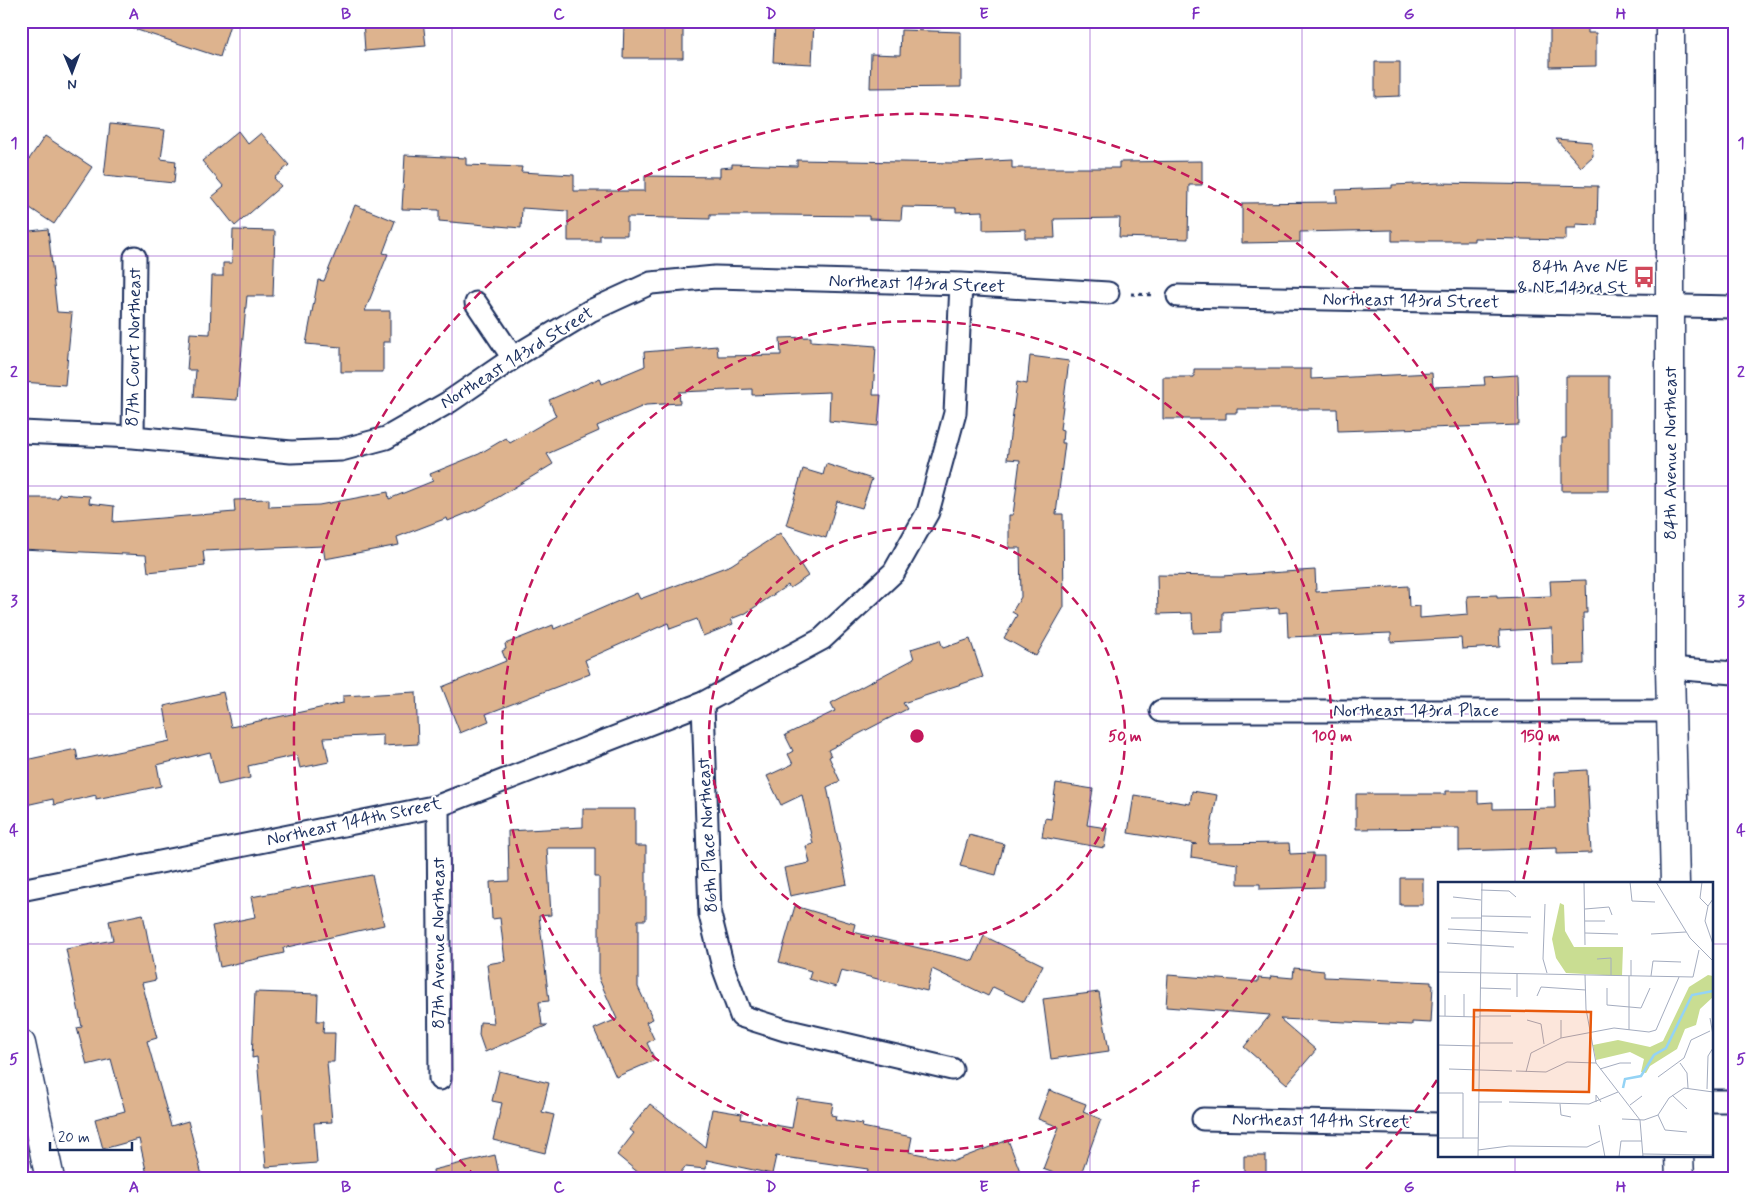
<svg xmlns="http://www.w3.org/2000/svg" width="1755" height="1200" font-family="Mynerve,sans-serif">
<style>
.building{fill:#ddb38e;stroke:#1b2f5e}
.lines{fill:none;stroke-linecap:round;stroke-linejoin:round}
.street-casing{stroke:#1b2f5e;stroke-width:25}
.secondary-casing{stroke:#1b2f5e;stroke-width:31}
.path{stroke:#1b2f5e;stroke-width:3;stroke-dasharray:4 4;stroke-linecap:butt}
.street{stroke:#fff;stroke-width:21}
.secondary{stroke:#fff;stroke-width:28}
.grid{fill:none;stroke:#7b2cbf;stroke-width:1;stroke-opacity:0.55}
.ring{fill:none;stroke:#c2185b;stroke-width:2.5;stroke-dasharray:9 6}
.labels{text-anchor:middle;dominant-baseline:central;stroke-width:4;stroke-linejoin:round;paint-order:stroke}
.poi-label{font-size:18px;fill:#1b2f5e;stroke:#fff;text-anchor:end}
.street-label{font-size:18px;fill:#1b2f5e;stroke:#fff}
.inset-river{fill:none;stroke:#94d3f5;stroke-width:2.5}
.inset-road{fill:none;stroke:#a4acbf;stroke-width:1}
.view{fill:#e8590c;fill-opacity:0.15;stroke:#e8590c;stroke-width:2.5}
.inset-edge{fill:none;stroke:#1b2f5e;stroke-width:2.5}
.centre{fill:#c2185b;stroke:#fff;stroke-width:2.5}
.ring-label{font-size:15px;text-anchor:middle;font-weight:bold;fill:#c2185b;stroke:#fff;stroke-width:4;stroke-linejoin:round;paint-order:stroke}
.neatline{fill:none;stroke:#7b2cbf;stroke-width:2}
.grid-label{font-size:16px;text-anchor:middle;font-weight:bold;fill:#7b2cbf}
</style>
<rect width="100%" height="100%" fill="#fff"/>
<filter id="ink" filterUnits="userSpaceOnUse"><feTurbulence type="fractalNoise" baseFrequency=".02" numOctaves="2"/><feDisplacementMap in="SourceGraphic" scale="10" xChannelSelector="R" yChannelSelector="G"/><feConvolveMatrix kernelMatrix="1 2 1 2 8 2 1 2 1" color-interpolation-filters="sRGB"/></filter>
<g filter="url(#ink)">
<!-- building -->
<path class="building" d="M126 21H231L220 57 125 26Z
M363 21H423L426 46 365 51Z
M624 21H683V58H623Z
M775 21H814L812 64 773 62Z
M1550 21H1588V33H1596V66L1550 67Z
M901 30 961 32V87L870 88 871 54 900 55Z
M1375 62H1400V96L1375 97Z
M110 124 165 130 161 159 176 161 174 183 104 176Z
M238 131 248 144 261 133 289 165 274 178 281 186 235 226 212 197 224 187 202 161Z
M45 136 92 167 54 224 21 202V171Z
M1556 139 1592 142 1593 156 1581 167Z
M405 155 466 158V165L522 167 521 172 574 175V191H645V176L720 177V168L732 167V164L797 166V160L955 163 1012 160V168H1119V162L1202 161V185H1189L1188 239 1119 237 1120 218 1054 219 1055 238H1025V229L983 230V211L956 212V208L902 207 901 220 869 219V216L780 215H710V219L627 217V235H600V241H568V211L522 208 521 228 439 221V210L402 209Z
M1439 183 1598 186 1597 225 1576 224V228H1566V240L1474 238V241H1392V230L1300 232V242L1242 243V203L1337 202 1336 190 1392 188V185Z
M355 205 395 221 383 253 388 254 365 311H390V342H383V372H341V347L306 344 318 280 324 281Z
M48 229 57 312 72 313 65 385 21 382V232Z
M233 230 275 231 273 296H247L237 400 194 397 196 370H187L190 333 210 334 212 276H223V263H232Z
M811 337V341L876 346 873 395H881L878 426 829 421 830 392 752 395V389L679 392 680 403 646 405 597 426 599 431 547 454 553 464 482 507 448 521 447 518 397 537 399 545 325 559 323 546 203 551 205 566 148 572 146 555 21 549V498H58L59 494 90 496 89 503 114 506 113 522 235 512 234 500 269 499V507L319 505 388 492 389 499 433 481 430 474 479 454 506 438 510 443 556 416 549 400 600 378 602 384 645 366 644 352 717 346 718 356 781 355 780 338Z
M1030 356 1069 361 1060 429 1063 430 1062 443H1065L1056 514H1063L1064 607 1036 656 1004 638 1017 615 1012 612 1021 597 1020 548H1009V515H1013L1020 460 1007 459 1017 382 1027 384Z
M1194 369H1311V379L1432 373 1433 387 1485 385 1484 377 1518 375 1519 425 1338 431 1337 409H1237V413H1226V419H1163V377H1194Z
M1566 376H1609V491H1562V438H1566Z
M826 464 872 479 862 508 837 501 826 538 786 525 803 469 823 475Z
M780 533 808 576 790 588 788 585 746 613 731 619 733 624 703 636 697 619 670 629 668 623 585 660 590 674 486 714 489 721 460 733 442 687 506 661 502 651 506 649 505 644 553 625 554 629 637 593 640 599 731 565Z
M1315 570 1316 592 1408 586 1409 607 1420 606V618L1468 614 1467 596 1497 595V598L1551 596 1550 581 1586 580 1587 613H1583L1584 664 1553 665 1552 628 1499 631 1500 647 1462 649 1461 638 1391 642V633L1288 637 1287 612 1279 613V608L1223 612V632L1193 633 1192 613 1158 614 1157 575 1222 576Z
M970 639 983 677 903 703 907 709 828 750 831 756 829 757 840 781 827 787 847 884 790 896 784 868 810 863 806 846 813 844 802 795 781 805 767 776 793 764 788 754 793 751 785 735 835 711 831 703 914 659 911 649 940 640 943 648Z
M223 692 231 727 343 703V696L416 692 418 744 383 746V735L324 738 329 762 300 768 297 755 248 766 250 778 218 785 210 752 157 765 161 786 96 799V795L54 805 53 799 26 805 21 785V761L76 749 78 760 170 741 164 706Z
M1587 770 1591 853 1557 854V848L1459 851V828L1356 829V794H1446V791H1478V803L1493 802V809L1555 808 1554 772Z
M1056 783 1093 789 1087 825 1107 828 1104 848 1042 837 1045 818 1051 819Z
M1192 791 1217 795 1208 844 1289 843 1290 854 1313 853V856H1324V887L1260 889V884H1238V864L1191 857 1192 845 1197 844 1128 833 1134 795 1190 804Z
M583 809H635V846H646V920H638V987L653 1019 646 1022 654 1039 647 1043 655 1060 616 1077 594 1029 617 1019 599 979V877H595V848H547L551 915 539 916 549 1001 539 1002 542 1025H548L485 1052 479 1035 480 1022 494 1023 487 964 505 961 500 918 492 919 490 882 509 881 508 831 583 827Z
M969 835 1004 844 996 875 960 866Z
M372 875 384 925 283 948 284 953 220 967 212 926 255 917 251 897Z
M1400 878H1423V905H1400Z
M795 906 855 924 853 932 973 961 984 936 1043 965 1024 1002 993 987 988 996 932 969 927 991 841 970 836 987 809 979 811 971 779 962Z
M143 914 156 980 142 983 157 1038 147 1041 171 1126 188 1121 203 1179H148L139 1139 103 1149 95 1119 125 1111 111 1059 87 1065 77 1028 82 1027 66 949 113 940 109 921Z
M1294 968 1324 971V977L1431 982V985H1433L1431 1023 1412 1022V1025L1280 1019 1316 1050 1287 1084 1244 1047 1270 1015 1166 1007 1168 975 1258 982V978L1270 979 1271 976 1293 978Z
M255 992 318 994 317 1021H324L323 1033H335L334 1062H327L332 1122 314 1123 317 1163 266 1167 257 1057 252 1058Z
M1099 992 1109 1051 1051 1059 1043 999Z
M499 1071 549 1083 542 1112 554 1115 545 1153 493 1140 502 1103 492 1101Z
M1049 1090 1086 1104 1083 1112 1101 1119 1079 1179H1070L1043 1169 1059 1127 1038 1119Z
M797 1098 833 1103 831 1115 836 1116 835 1120 863 1124 862 1127 912 1137 909 1152 954 1161 1008 1140 1023 1179H866L868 1169 776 1156 772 1174 707 1160 706 1169 685 1167 675 1179H646L617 1155 634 1133 629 1130 650 1104 705 1147 712 1109 742 1114 741 1119 792 1128Z
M495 1155 500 1179H434L433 1170Z
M1244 1156H1266V1179H1244Z"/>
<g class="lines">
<!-- street casing -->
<g class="street-casing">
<path id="street" d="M1178 296 1734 307
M476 303 513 358
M21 432 133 437 291 452 341 450 386 438 449 402 522 352 590 311 651 283 715 277 961 284 1108 293
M133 437 135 257
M1670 668 1734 673
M703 703 710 915 723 967 741 1016 785 1030 952 1069
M1161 711H1671
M438 806 440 1079
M21 890 438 806 703 703 822 639 894 572 928 512 955 413 961 284
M1711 1101H1734
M1203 1119 1439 1124"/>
</g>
<!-- secondary casing -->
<g class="secondary-casing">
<path id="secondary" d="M1670 21V668L1675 884
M21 1044 50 1179
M1679 1156 1680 1179"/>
</g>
<!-- path -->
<path class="path" d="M1131 294 1155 295"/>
<!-- street -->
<use href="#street" class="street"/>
<!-- secondary -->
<use href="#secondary" class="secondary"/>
</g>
</g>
<!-- grid -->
<path class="grid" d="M240 21V1179M452 21V1179M665 21V1179M878 21V1179M1090 21V1179M1302 21V1179M1515 21V884M21 256H1734M21 486H1734M21 714H1734M21 944H1439M1711 944H1734M1515 1156V1179"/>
<!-- distance rings -->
<g class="ring">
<circle cx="917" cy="736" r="208"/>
<circle cx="917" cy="736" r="415"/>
<path d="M1437 1080A623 623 0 0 1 1358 1177M476 1177A623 623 0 1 1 1523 881"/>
</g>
<!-- icons -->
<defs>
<g id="bus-bare" transform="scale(1.725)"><path d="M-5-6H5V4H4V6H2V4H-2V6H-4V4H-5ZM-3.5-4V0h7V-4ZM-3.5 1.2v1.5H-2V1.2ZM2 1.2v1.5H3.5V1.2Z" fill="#d1495b" stroke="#fff" stroke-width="2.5" paint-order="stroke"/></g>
</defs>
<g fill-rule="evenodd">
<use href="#bus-bare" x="1644" y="277"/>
</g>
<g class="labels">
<!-- poi labels -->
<g class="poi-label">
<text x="1628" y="267">84th Ave NE<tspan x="1628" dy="21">&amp; NE 143rd St</tspan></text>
</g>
<!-- street labels -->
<g class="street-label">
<text transform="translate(917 284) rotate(2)">Northeast 143rd Street</text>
<text transform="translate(1411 301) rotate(1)">Northeast 143rd Street</text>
<text transform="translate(134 347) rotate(-89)">87th Court Northeast</text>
<text transform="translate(517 358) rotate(-32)">Northeast 143rd Street</text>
<text transform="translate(1671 453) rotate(-90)">84th Avenue Northeast</text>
<text x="1416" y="711">Northeast 143rd Place</text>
<text transform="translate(354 822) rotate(-12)">Northeast 144th Street</text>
<text transform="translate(708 835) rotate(-93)">86th Place Northeast</text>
<text transform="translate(439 943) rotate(-90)">87th Avenue Northeast</text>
<text transform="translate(1321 1121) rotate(1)">Northeast 144th Street</text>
</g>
</g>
<!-- overview -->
<g transform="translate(1438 882)">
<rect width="275" height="275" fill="#fff"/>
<path d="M122 21 126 23 127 49 136 65H185L184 94 128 91 118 76 114 57ZM270 93 275 94V115L262 127 258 143 247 147 239 167 212 184 208 191 203 190 206 177 192 170 158 178 155 163 180 158 212 165 225 159 251 105Z" fill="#c9dd92"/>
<path class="inset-river" d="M185 206 187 197 203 194 216 173 228 166 254 113 275 109"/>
<path class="inset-road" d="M146 0 147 63M192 0 194 19 217 20M218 0 252 56 275 79M264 0 262 16 270 24M43 8 71 9 78 15M15 15 43 18M275 17 270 24 267 39 275 62M107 22 105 77 109 91M147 27 171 25 174 33M275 29V48M43 34 93 35M13 36H43M147 39H167M10 47 90 51M147 51 180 52M213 52 248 50M9 61 76 65M159 77 173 76V93M193 78V94M0 90 255 95 261 68M79 92V115M147 93 148 127 158 181 202 238 205 275M191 94V148M213 94 215 79 243 80M42 106 73 107M169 106V123L203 126 212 106M26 112V135M99 114 103 105 148 108M0 134 41 135M7 134V113M41 134H73M272 136 275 153M89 138 103 142 106 162M123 156V138M41 161H75M0 163 41 164M242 181 249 191 250 206M11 187 74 189M162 187 182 181H193M78 189 108 190 129 180 158 181M88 190 93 171 123 156 176 146 211 150 218 148 241 95M220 195 246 176 253 158 272 149M269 207 270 174 275 166M0 211H25V256M234 213 249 227M41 220H64M71 220 151 222 180 210M158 220V213L163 220M122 222 123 233 133 235M192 223 204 214M220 233 227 248 249 250M184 237 206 238 220 233 231 216 246 206 275 210M161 243 167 275M0 256H40M40 268 71 264 149 265 162 259M205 272 275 273M40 275 44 0M181 275 183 259H204"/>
<path class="view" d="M36 128 153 130 151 210 35 208Z"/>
<rect width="275" height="275" class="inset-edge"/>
</g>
<circle cx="917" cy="736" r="8" class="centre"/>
<g class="ring-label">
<text x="1125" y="741">50 m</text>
<text x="1332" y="741">100 m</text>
<text x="1540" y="741">150 m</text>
</g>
<!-- margin -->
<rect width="1755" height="1200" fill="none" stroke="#fff" stroke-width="55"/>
<!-- north arrow -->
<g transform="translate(72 72) rotate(179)" stroke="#ffffff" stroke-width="4" paint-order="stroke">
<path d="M0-4L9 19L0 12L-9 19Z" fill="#1b2f5e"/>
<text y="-8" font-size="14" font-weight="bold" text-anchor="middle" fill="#1b2f5e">N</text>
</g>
<!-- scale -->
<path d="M50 1142v8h82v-8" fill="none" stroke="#1b2f5e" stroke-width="2.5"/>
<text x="58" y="1142" font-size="15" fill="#1b2f5e" stroke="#ffffff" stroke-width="4" paint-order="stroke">20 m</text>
<rect x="28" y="28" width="1700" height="1144" class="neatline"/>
<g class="grid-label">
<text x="134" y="19">A</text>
<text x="346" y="19">B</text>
<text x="559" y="19">C</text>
<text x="771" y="19">D</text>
<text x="984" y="19">E</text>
<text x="1196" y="19">F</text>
<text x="1409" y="19">G</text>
<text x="1621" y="19">H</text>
<text x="14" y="148">1</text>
<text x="1741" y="148">1</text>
<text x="14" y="377">2</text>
<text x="1741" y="377">2</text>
<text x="14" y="606">3</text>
<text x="1741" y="606">3</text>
<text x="14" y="835">4</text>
<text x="1741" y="835">4</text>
<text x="14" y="1064">5</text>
<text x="1741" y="1064">5</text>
<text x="134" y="1192">A</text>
<text x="346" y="1192">B</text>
<text x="559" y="1192">C</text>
<text x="771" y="1192">D</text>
<text x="984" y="1192">E</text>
<text x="1196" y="1192">F</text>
<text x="1409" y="1192">G</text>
<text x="1621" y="1192">H</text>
</g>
</svg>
